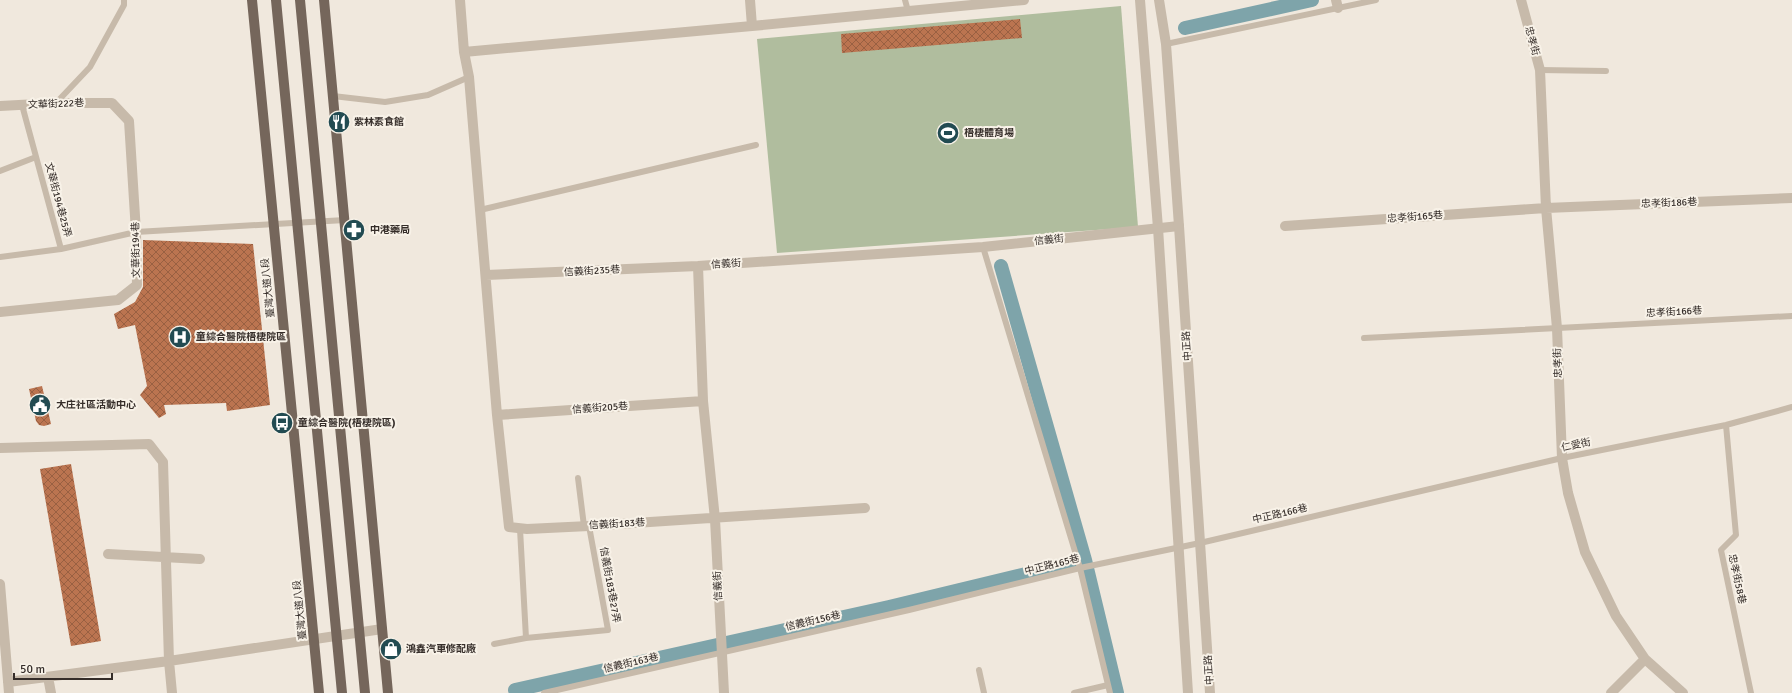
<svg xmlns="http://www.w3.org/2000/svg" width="1792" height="693" font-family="Signika,'Noto Sans TC',sans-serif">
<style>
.green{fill:#b0bd9e}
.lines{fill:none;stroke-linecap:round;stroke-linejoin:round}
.canal{stroke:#7ea4aa;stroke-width:14}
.building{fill:url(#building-cross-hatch)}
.service{stroke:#c7baaa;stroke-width:6}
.minor{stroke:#c7baaa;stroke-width:10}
.tertiary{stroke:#c7baaa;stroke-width:10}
.primary{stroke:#75665b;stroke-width:10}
.labels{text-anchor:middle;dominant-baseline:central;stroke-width:4;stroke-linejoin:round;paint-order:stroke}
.street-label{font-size:10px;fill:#352d29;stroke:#f8f2e8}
.poi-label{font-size:10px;font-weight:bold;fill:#352d29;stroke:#f8f2e8;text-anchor:start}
</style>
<defs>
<pattern id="building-cross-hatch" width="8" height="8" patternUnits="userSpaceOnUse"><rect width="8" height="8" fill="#bb7450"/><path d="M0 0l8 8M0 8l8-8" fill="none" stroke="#996042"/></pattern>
</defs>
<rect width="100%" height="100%" fill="#f0e8dd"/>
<!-- green -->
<path class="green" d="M1121 6 1138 227 777 253 757 39Z"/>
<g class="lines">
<!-- canal -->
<path class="canal" d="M1185 28 1312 0
M1001 266 1085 560 1117 693
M515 690 889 607 1085 560"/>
</g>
<!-- building -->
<path class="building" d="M1020 19 1022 38 842 53 841 34Z
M143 240 253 244 270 405 227 411 226 403 164 405 166 414 159 418 140 395 147 386 135 325 118 329 114 314 135 302 143 287Z
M42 386 51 424 44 426 39 425 36 421 29 389Z
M71 464 101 641 71 646 40 469Z"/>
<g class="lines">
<!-- service -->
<path class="service" d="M905 0 908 11
M1166 44 1376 0
M1540 70 1606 71
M333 96 385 102 428 95 469 77
M56 103 90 67 124 5V0
M22 105 61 249
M0 171 36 157
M480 210 756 145
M983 247 1080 568 1110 693
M0 257 61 249 136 232 345 220
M1364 338 1792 316
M1726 425 1736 535 1721 550 1751 693
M578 478 584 526
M520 529 526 638
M494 644 526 638 608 630 589 526
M979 670 984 693
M544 693 909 610 1080 568 1200 543 1562 458 1726 425 1792 407
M1074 693 1108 685"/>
<!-- minor -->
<path class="minor" d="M460 0 464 52 469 77 497 415 509 527 527 529 589 526 865 508
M750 0 752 26
M1336 0 1338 8
M1521 0 1540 70 1546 208 1557 328 1562 458 1568 493 1585 552 1616 616 1645 659 1683 693
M464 52 752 26 1024 0
M0 106 56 103H112L129 121 136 232 137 285 118 300 0 312
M1285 226 1546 208 1792 198
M698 266 703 401 715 519 724 693
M486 275 698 266 983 247 1179 226
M497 415 703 401
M0 448 149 444 163 462 169 661 172 693
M108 554 200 559
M0 584 9 693
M48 677 51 693
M8 682 169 661 382 629
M1611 693 1645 659"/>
<!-- tertiary -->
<path class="tertiary" d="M1140 0 1158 228 1188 693
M1159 0 1166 44 1179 226 1210 693"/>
<!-- primary -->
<path class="primary" d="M252 0 319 693
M276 0 342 693
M300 0 365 693
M324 0 388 693"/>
</g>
<!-- icons -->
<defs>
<g id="restaurant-disc" transform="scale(1.15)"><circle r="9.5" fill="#224b52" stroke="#f8f2e8"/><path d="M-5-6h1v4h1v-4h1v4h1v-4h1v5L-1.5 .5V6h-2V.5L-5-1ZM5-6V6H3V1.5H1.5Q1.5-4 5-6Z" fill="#fff"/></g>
<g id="stadium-disc" transform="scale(1.15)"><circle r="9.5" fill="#224b52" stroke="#f8f2e8"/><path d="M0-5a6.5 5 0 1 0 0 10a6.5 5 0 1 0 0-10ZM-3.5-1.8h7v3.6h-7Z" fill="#fff"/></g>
<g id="pharmacy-disc" transform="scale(1.15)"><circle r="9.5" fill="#224b52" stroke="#f8f2e8"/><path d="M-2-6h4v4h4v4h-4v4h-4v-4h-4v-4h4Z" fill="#fff"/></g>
<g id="hospital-disc" transform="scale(1.15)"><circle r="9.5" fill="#224b52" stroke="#f8f2e8"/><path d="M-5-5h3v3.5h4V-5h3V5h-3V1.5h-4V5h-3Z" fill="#fff"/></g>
<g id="civic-disc" transform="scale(1.15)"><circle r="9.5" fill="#224b52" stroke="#f8f2e8"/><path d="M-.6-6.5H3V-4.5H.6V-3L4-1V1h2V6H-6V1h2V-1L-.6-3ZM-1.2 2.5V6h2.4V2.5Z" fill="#fff"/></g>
<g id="bus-disc" transform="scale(1.15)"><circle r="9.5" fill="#224b52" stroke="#f8f2e8"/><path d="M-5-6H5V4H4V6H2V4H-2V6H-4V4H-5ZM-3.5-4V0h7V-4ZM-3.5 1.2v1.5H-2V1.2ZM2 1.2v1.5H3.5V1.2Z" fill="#fff"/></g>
<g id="shop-disc" transform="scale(1.15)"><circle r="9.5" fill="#224b52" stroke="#f8f2e8"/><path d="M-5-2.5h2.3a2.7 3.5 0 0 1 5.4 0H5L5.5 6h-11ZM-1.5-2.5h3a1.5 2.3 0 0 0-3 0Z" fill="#fff"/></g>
</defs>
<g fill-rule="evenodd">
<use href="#restaurant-disc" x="339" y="122"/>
<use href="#stadium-disc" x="948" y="133"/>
<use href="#pharmacy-disc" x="354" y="230"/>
<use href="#hospital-disc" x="180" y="337"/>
<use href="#civic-disc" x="40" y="405"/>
<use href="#bus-disc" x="282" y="423"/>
<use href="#shop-disc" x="391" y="649"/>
</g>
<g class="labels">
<!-- street labels -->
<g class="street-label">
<text transform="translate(1532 41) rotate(75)">忠孝街</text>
<text transform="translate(56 104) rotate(-2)">文華街222巷</text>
<text transform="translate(58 200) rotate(75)">文華街194巷25弄</text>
<text transform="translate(1669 203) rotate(-2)">忠孝街186巷</text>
<text transform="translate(1415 217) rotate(-4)">忠孝街165巷</text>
<text transform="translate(1049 240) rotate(-6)">信義街</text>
<text transform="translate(136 250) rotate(-91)">文華街194巷</text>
<text transform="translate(726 264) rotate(-4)">信義街</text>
<text transform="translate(592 271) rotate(-3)">信義街235巷</text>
<text transform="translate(268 288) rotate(-96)">臺灣大道八段</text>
<text transform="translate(1674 312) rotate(-3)">忠孝街166巷</text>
<text transform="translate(1187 346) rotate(-94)">中正路</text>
<text transform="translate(1558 363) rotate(-92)">忠孝街</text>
<text transform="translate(600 408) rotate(-4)">信義街205巷</text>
<text transform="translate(1576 445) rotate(-12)">仁愛街</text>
<text transform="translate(1280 514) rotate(-13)">中正路166巷</text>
<text transform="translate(617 524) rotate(-3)">信義街183巷</text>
<text transform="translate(1052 565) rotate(-14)">中正路165巷</text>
<text transform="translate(1737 579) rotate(78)">忠孝街58巷</text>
<text transform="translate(610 585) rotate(80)">信義街183巷27弄</text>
<text transform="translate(718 586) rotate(-93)">信義街</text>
<text transform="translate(300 610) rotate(-96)">臺灣大道八段</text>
<text transform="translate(813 621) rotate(-13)">信義街156巷</text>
<text transform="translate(631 663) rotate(-13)">信義街163巷</text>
<text transform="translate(1209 670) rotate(-94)">中正路</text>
</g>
<!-- poi labels -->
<g class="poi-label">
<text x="354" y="122">紫林素食館</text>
<text x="964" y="133">梧棲體育場</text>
<text x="370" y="230">中港藥局</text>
<text x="196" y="337">童綜合醫院梧棲院區</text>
<text x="56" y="405">大庄社區活動中心</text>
<text x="298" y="423">童綜合醫院(梧棲院區)</text>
<text x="406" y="649">鴻鑫汽車修配廠</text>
</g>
</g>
<!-- scale -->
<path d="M14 673v6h98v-6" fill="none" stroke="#352d29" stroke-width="2"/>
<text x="20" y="673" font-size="12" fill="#352d29" stroke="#f8f2e8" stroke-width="3" paint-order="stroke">50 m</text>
</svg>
